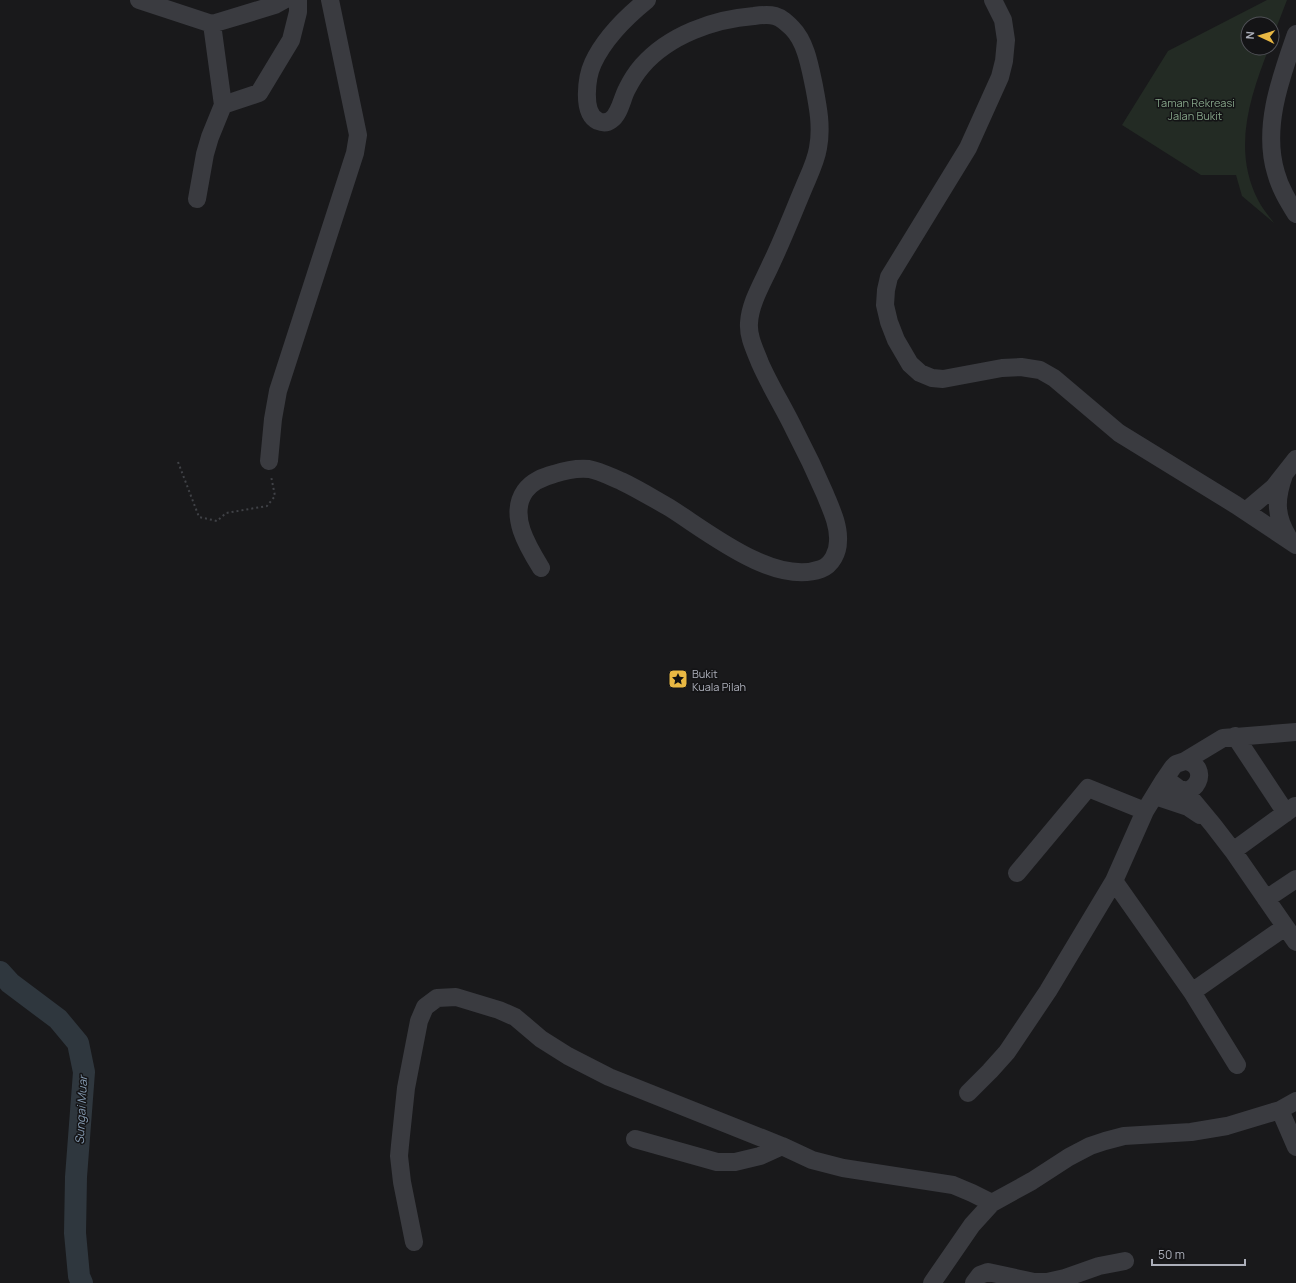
<svg xmlns="http://www.w3.org/2000/svg" width="1296" height="1283" font-family="Manrope,sans-serif">
<style>
.green{fill:#232b24}
.lines{fill:none;stroke-linecap:round;stroke-linejoin:round}
.river{stroke:#2f373e;stroke-width:22}
.path{stroke:#404247;stroke-width:2;stroke-dasharray:2 3;stroke-linecap:butt}
.minor{stroke:#3a3b40;stroke-width:18}
.labels{text-anchor:middle;dominant-baseline:central;stroke-width:3;stroke-linejoin:round;paint-order:stroke}
.park-label{font-size:11px;fill:#84a387;stroke:#141416}
.poi-label{font-size:11px;fill:#acafba;stroke:#141416;text-anchor:start}
.water-label{font-size:12px;font-style:italic;fill:#859bb2;stroke:#141416}
</style>
<rect width="100%" height="100%" fill="#19191b"/>
<!-- green -->
<path class="green" d="M1267 0H1287L1272 39V24H1248V48H1269C1250 97 1232 149 1258 200 1262 208 1268 215 1274 223L1242 196 1236 175H1201L1122 125 1168 51Z"/>
<g class="lines">
<!-- river -->
<path class="river" d="M0 972 10 983 58 1019 78 1043 84 1072 76 1177 75 1233 79 1276 82 1283"/>
<!-- path -->
<path class="path" d="M178 462 199 517 217 521 226 513 267 506 275 496 271 476"/>
<!-- minor -->
<path class="minor" d="M139 0 212 24 275 5 284 0
M993 0 1003 20 1006 40 1004 61 1000 77 968 148 889 277 886 290 885 305 889 322 896 340 910 364 920 373 932 378 943 379 1002 368 1021 367 1040 370 1054 378 1119 433 1236 505 1296 545
M212 24 223 105
M1296 34C1281 77 1262 127 1276 173 1280 188 1288 201 1296 214
M197 199 205 154 210 137 223 105 259 93 291 40 298 12V0
M269 461 273 419 278 391 355 153 358 135 330 0
M1284 475C1275 500 1275 517 1290 540
M1248 509 1274 487 1296 459
M541 568C528 547 508 515 525 491 532 481 543 477 554 474 566 470 577 468 589 469 600 471 611 477 621 481 638 489 654 499 670 508 708 532 774 586 821 569 832 565 838 552 838 541 839 525 831 509 825 494 816 473 806 452 795 431 784 408 770 386 760 363 755 350 748 337 749 323 750 303 763 282 771 264 783 239 793 213 804 187 809 175 816 161 818 148 822 127 818 107 814 86 810 67 806 42 792 28 787 23 782 18 775 16 768 14 761 15 754 16 714 19 669 35 642 66 636 73 631 81 627 89 622 98 620 114 611 120 607 123 603 123 598 121 581 113 587 76 593 63 605 37 626 17 647 0
M1235 736 1286 813
M1174 785C1194 804 1213 766 1185 761
M1184 790 1213 825 1233 851 1296 942
M1161 798 1188 807 1200 815
M1233 851 1295 806
M1017 873 1088 788 1145 811
M1114 881 1192 992 1237 1065
M1266 899 1296 879
M1192 992 1285 927
M968 1093 990 1071 1007 1052 1048 991 1114 881 1145 811 1164 780 1173 767 1176 764 1185 761 1223 738 1296 732
M1280 1110 1296 1147
M635 1139 717 1162H735L760 1156 782 1146
M414 1242 402 1182 399 1156 400 1145 406 1088 419 1021 425 1007 437 998 456 997 499 1010 515 1017 541 1039 568 1056 609 1077 782 1146 812 1160 843 1168 953 1185 972 1193 992 1203
M932 1283 972 1225 992 1203 1032 1181 1069 1157 1090 1146 1105 1141 1124 1136 1191 1132 1227 1126 1280 1110 1296 1101
M974 1283 980 1275 988 1272 1034 1282H1047L1065 1278 1099 1266 1125 1261"/>
</g>
<!-- icons -->
<defs>
<g id="sight-square" transform="scale(1)"><rect x="-9" y="-9" width="18" height="18" rx="4" fill="#e9b843" stroke="#141416"/><path d="M0-6L1.8-2.2L6-1.7L2.9 1.2L3.7 5.4L0 3.3L-3.7 5.4L-2.9 1.2L-6-1.7L-1.8-2.2Z" fill="#111"/></g>
</defs>
<g fill-rule="evenodd">
<use href="#sight-square" x="678" y="679"/>
</g>
<g class="labels">
<!-- park labels -->
<g class="park-label">
<text x="1195" y="102">Taman Rekreasi<tspan x="1195" dy="13">Jalan Bukit</tspan></text>
</g>
<!-- poi labels -->
<g class="poi-label">
<text x="692" y="673">Bukit<tspan x="692" dy="13">Kuala Pilah</tspan></text>
</g>
<!-- water labels -->
<g class="water-label">
<text transform="translate(81 1110) rotate(-87)">Sungai Muar</text>
</g>
</g>
<!-- north arrow -->
<g transform="translate(1260 36) rotate(274)"><circle r="19" fill="#141416" stroke="#515258"/>
<path d="M0-3L7 15L0 10L-7 15Z" fill="#e9b843"/>
<text y="-6" font-size="11" font-weight="bold" text-anchor="middle" fill="#acafba">N</text>
</g>
<!-- scale -->
<path d="M1152 1259v6h93v-6" fill="none" stroke="#acafba" stroke-width="2"/>
<text x="1158" y="1259" font-size="12" fill="#acafba" stroke="#141416" stroke-width="3" paint-order="stroke">50 m</text>
</svg>
